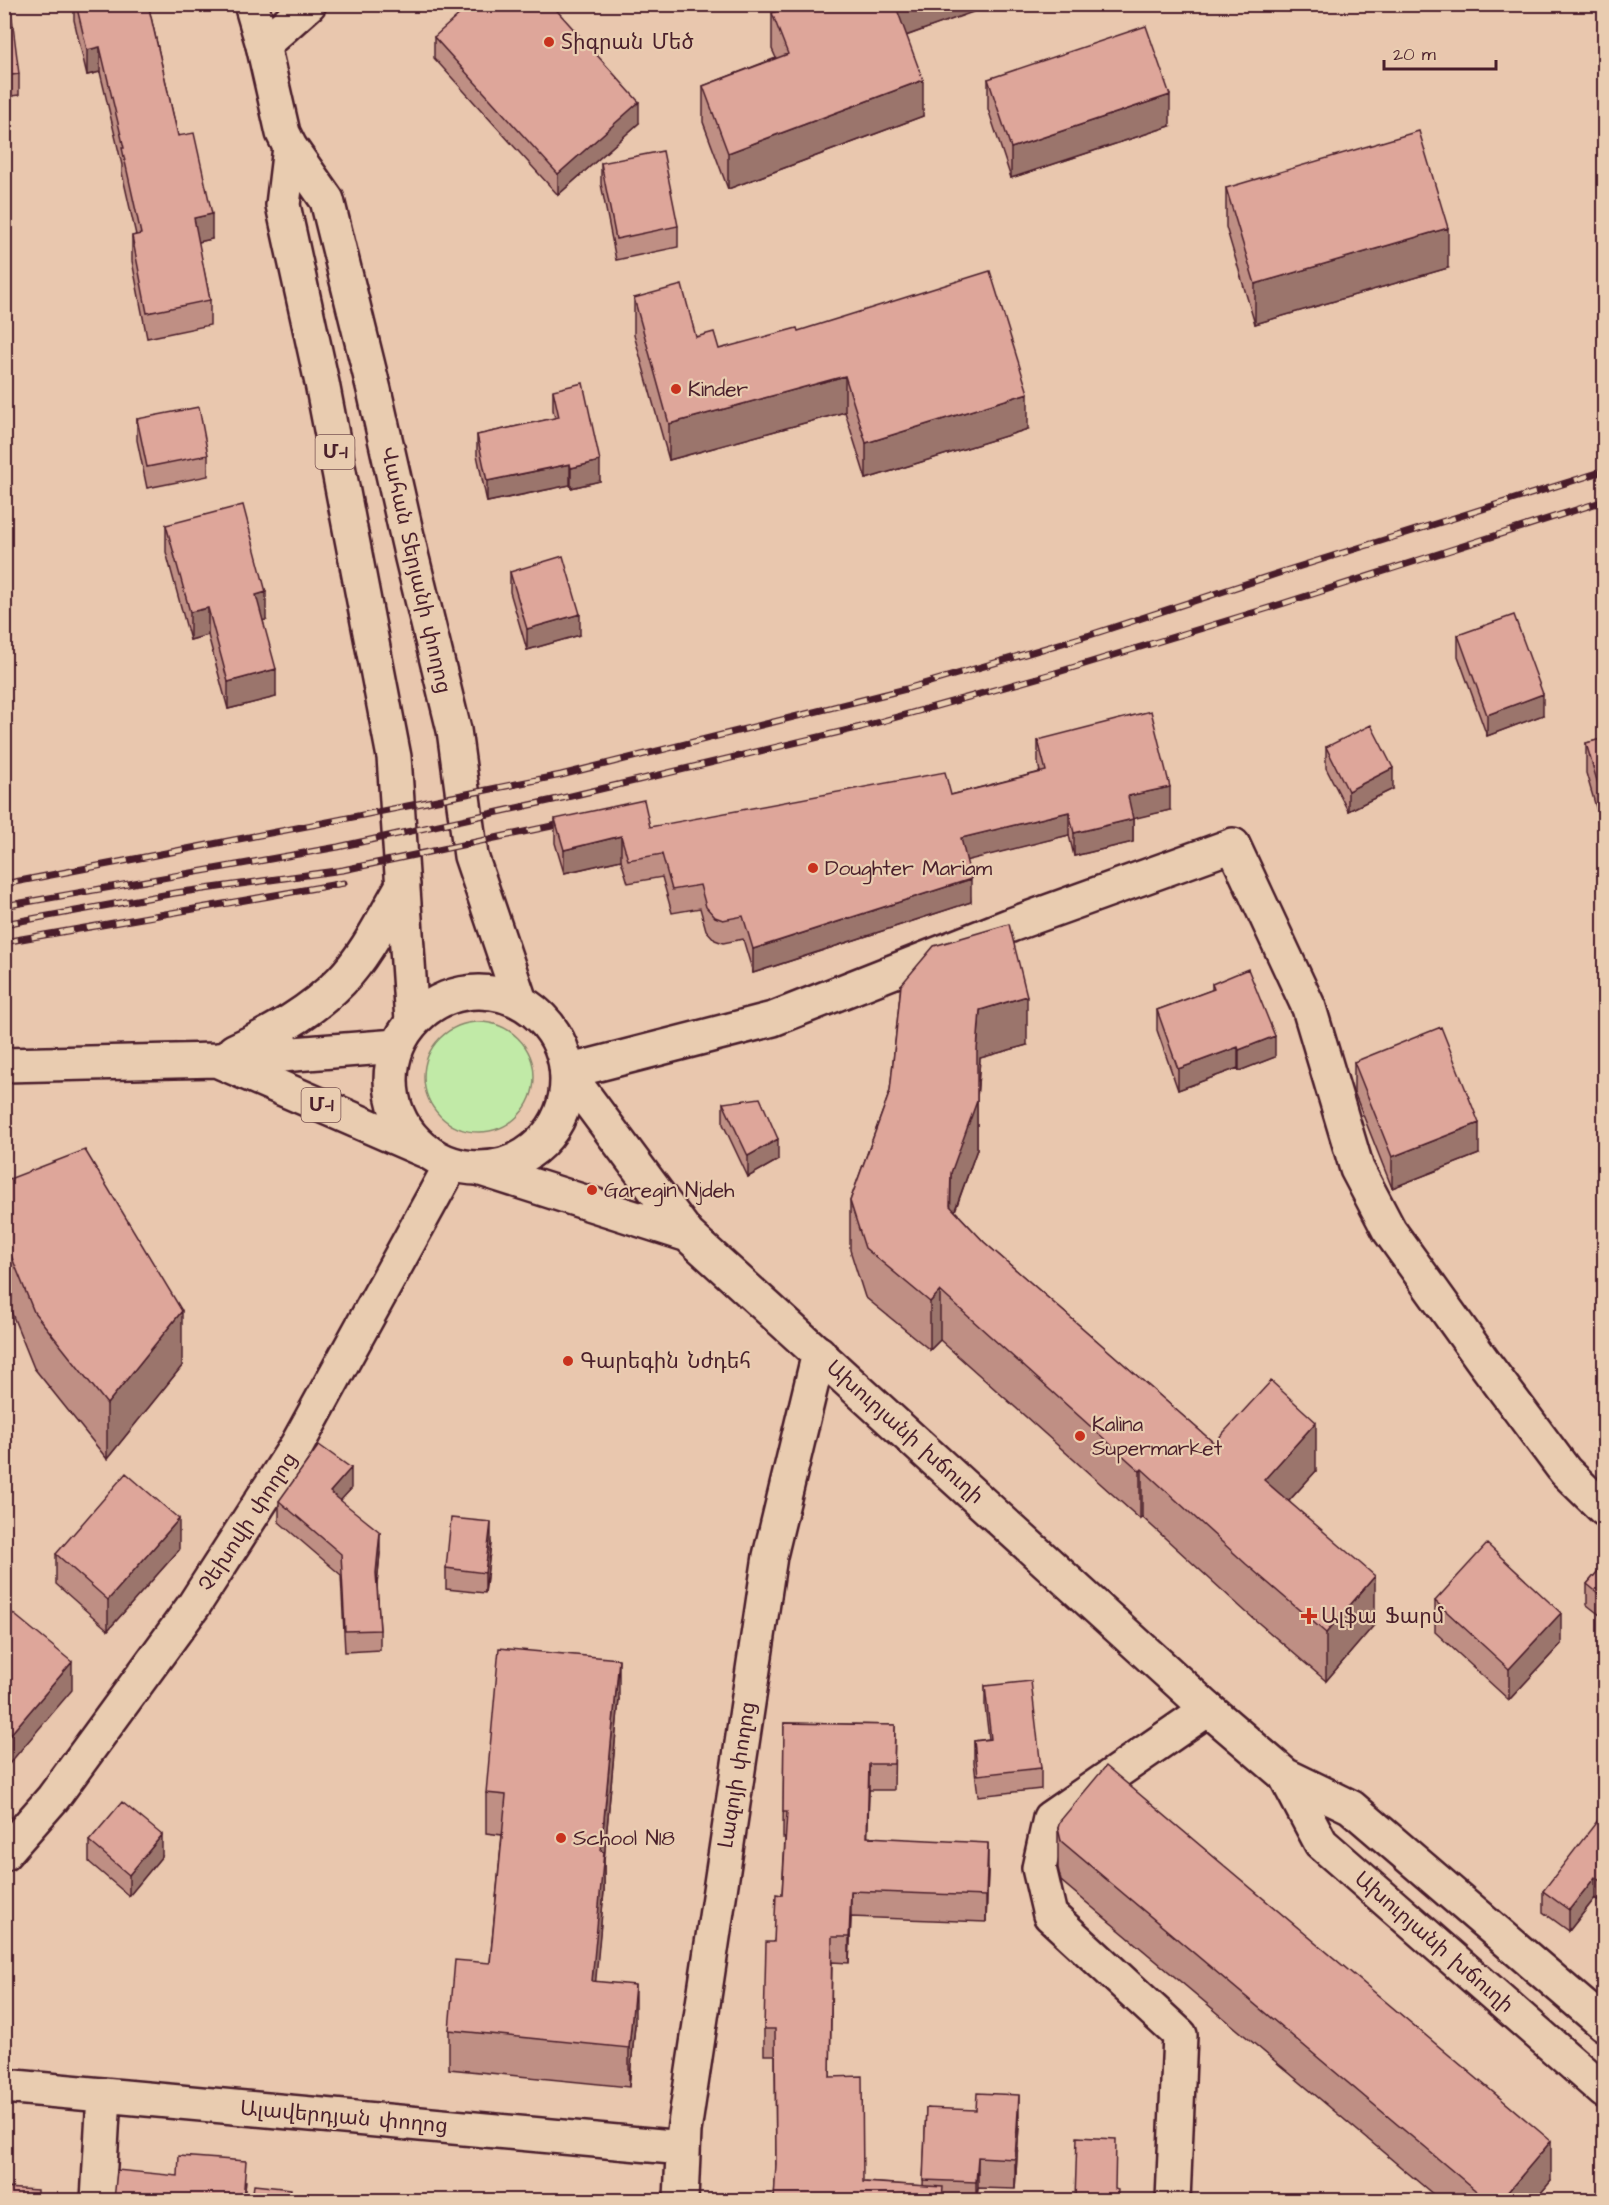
<svg xmlns="http://www.w3.org/2000/svg" width="1609" height="2205" font-family="'Architects Daughter','Noto Sans Armenian',sans-serif">
<style>
.green{fill:#c1eaa7;stroke:#868469;stroke-width:1.5}
.lines{fill:none;stroke-linecap:round;stroke-linejoin:round}
.minor-casing{stroke:#4a1f2b;stroke-width:38}
.major-casing{stroke:#4a1f2b;stroke-width:38}
.highway-casing{stroke:#4a1f2b;stroke-width:38}
.minor{stroke:#e9ccb0;stroke-width:33}
.major{stroke:#e9ccb0;stroke-width:33}
.highway{stroke:#e9ccb0;stroke-width:33}
.rail-casing{stroke:#4a1f2b;stroke-width:7}
.rail{stroke:#e9ccb0;stroke-width:4.5;stroke-dasharray:14;stroke-linecap:butt}
.wall{fill:#bf8f84;stroke:#4a1f2b;stroke-width:1.5}
.shaded-wall{fill:#9b746c;stroke:#4a1f2b;stroke-width:1.5}
.building{fill:#dea69a;stroke:#4a1f2b;stroke-width:1.5}
.poi-dot{fill:#c8321e;stroke:#e9ccb0;stroke-width:2}
.labels{text-anchor:middle;dominant-baseline:central;stroke-width:4.5;stroke-linejoin:round;paint-order:stroke}
.shield{fill:#e9ccb0;stroke:#7a5353;stroke-width:1.5}
.shield-label{font-size:20px;font-weight:bold;fill:#4a1f2b}
.poi-label{font-size:21px;fill:#4a1f2b;stroke:#e9ccb0;text-anchor:start}
.street-label{font-size:21px;fill:#4a1f2b;stroke:#e9ccb0}
</style>
<rect width="100%" height="100%" fill="#e9c7ae"/>
<filter id="ink" filterUnits="userSpaceOnUse"><feTurbulence type="fractalNoise" baseFrequency=".0167" numOctaves="2"/><feDisplacementMap in="SourceGraphic" scale="12" xChannelSelector="R" yChannelSelector="G"/><feConvolveMatrix kernelMatrix="1 2 1 2 8 2 1 2 1" color-interpolation-filters="sRGB"/></filter>
<g filter="url(#ink)">
<!-- green -->
<path class="green" d="M424 1077a55 55 0 1 1 110 0a55 55 0 1 1-110 0Z"/>
<g class="lines">
<!-- minor casing -->
<g class="minor-casing">
<path id="minor" d="M263 45 309 4
M567 1072 773 1019 1011 925 1233 845 1309 1008 1357 1169 1389 1230 1483 1361 1565 1471 1604 1509
M4 1854 53 1798 194 1605 297 1445 451 1165
M4 2086 683 2148
M98 2200 104 2095
M681 2200 684 2131 770 1556 819 1353
M1173 2200 1180 2035 1050 1915 1039 1868 1050 1818 1208 1709"/>
</g>
<!-- major casing -->
<g class="major-casing">
<path id="major" d="M567 1072 688 1235
M481 1169 688 1235 1208 1709 1285 1775 1351 1807 1604 2024
M1285 1775 1321 1843 1604 2091"/>
</g>
<!-- highway casing -->
<g class="highway-casing">
<path id="highway" d="M251 4 263 45 283 133 290 147 327 200 374 390 412 558 454 730 471 856 520 1001
M290 147 283 205 322 383 394 757 412 1021
M391 1080a88 88 0 1 1 176 0a88 88 0 1 1-176 0Z
M234 1051C273 1033 311 1012 341 981 367 954 384 917 403 885
M221 1062 424 1150
M4 1065 217 1060 397 1046"/>
</g>
<!-- minor -->
<use href="#minor" class="minor"/>
<!-- major -->
<use href="#major" class="major"/>
<!-- highway -->
<use href="#highway" class="highway"/>
<!-- rail casing -->
<g class="rail-casing">
<path id="rail" d="M4 884 333 821 561 775 906 689 1090 635 1285 571 1604 471
M4 906 338 847 567 797 861 727 1055 673 1272 607 1604 501
M4 924 175 893 343 870 571 822
M4 942 344 883"/>
</g>
<!-- rail -->
<use href="#rail" class="rail"/>
</g>
<!-- wall -->
<path class="wall" d="M74 4H148L178 136 212 239 198 242 210 300V325L147 338 132 261V236L136 235 122 173V165L100 72 87 75 74 20Z
M993 4 906 36 923 116 728 189 703 122V86L776 58 772 49V13Z
M4 19 19 74V95L4 97Z
M434 37 639 123 558 195 434 58Z
M988 79 1170 126 1011 178 988 109Z
M601 163 678 226V247L616 260 601 184Z
M1226 188 1448 268 1255 324 1226 227Z
M634 298 696 337 719 349 798 331 1028 429 866 479 845 412 669 460 634 335Z
M553 390 600 481 571 488 570 485 487 502 477 455V435L555 418 553 410Z
M137 419 208 455V476L147 488 137 440Z
M166 525 266 620H263L276 697 228 709 208 635 190 640 166 552Z
M510 572 580 635 527 650 510 592Z
M1458 635 1543 715 1487 736 1458 656Z
M1605 738V838L1586 773V743Z
M1038 740 1170 810 1133 818V842L1074 856 1069 835 966 860 971 902 753 973 743 939 723 943 715 940 706 930 700 908 672 913 662 877 628 883 621 860 564 873 555 843V819L650 827 951 795 1040 772 1038 763Z
M1326 747 1393 789 1348 811 1326 768Z
M1212 984 1275 1057 1239 1071 1238 1068 1178 1090 1157 1030V1010L1212 990Z
M901 985 1027 1045 980 1058 977 1098V1149L955 1211 984 1242 1214 1443 1316 1471 1289 1501 1375 1624 1326 1681 1246 1612 1142 1517 1140 1519 940 1340 930 1350 865 1297 850 1250V1201L890 1091Z
M1354 1062 1479 1154 1392 1188 1354 1092Z
M723 1103 778 1160 748 1177 723 1124Z
M4 1181 182 1366 107 1459 34 1368 4 1294Z
M351 1489 340 1500 380 1553 377 1585 380 1630V1650L345 1652 341 1575 279 1522V1501Z
M491 1543 485 1593 446 1589V1568Z
M179 1550 108 1630 56 1584V1554Z
M1605 1563V1619L1587 1605V1584Z
M1435 1601 1561 1644 1509 1700 1435 1632Z
M985 1686 1041 1768V1789L978 1796 974 1762V1741L989 1739 985 1706Z
M619 1699 604 1860V1891L595 1981 635 2025 629 2087 449 2069V2030L490 1963 502 1835 486 1833V1793Z
M784 1723 895 1725 894 1790H869L867 1837 988 1869 986 1922 851 1917 849 1963 832 1962 830 2077 863 2182 923 2186 926 2108 1019 2125 1015 2189 978 2188 977 2200H774L776 2169 775 2055H764V2029L774 1942 782 1895 785 1838H783Z
M1605 1826V1906L1595 1898 1569 1931 1543 1912V1891Z
M1058 1828 1551 2181 1535 2200H1440L1061 1881 1058 1868Z
M89 1841 162 1856 129 1896 89 1862Z
M178 2176 246 2181 244 2200H114Z"/>
<!-- shaded-wall -->
<path class="shaded-wall" d="M993 4V5L894 40V5Z
M100 47V72L87 75V50Z
M923 80V116L728 189V153Z
M1170 95V126L1011 178V148Z
M639 102V123L558 195V174Z
M212 214V239L194 243V218Z
M1448 228V268L1255 324V284Z
M845 376V412L669 460V424Z
M1028 393V429L866 479V443Z
M600 461V481L571 488V468Z
M570 464V485L487 502V481Z
M266 592V620L256 622V595Z
M208 608V635L190 640V612Z
M580 614V635L527 650V629Z
M276 669V697L228 709V682Z
M1543 694V715L1487 736V715Z
M1393 768V789L1348 811V791Z
M1170 787V810L1128 820V796Z
M1069 812V835L961 862V838Z
M1133 819V842L1074 856V833Z
M621 836V860L564 873V850Z
M971 879V902L753 973V949Z
M1027 996V1045L980 1058 977 1098V1149L951 1221 950 1254 951 1173 977 1050 980 1010Z
M1275 1036V1057L1239 1071V1050Z
M1238 1047V1068L1178 1090V1069Z
M1479 1123V1154L1392 1188V1157Z
M778 1139V1160L748 1177V1156Z
M940 1291V1340L930 1350V1302Z
M182 1311V1366L107 1459V1404Z
M1316 1422V1471L1264 1528V1480Z
M351 1468V1489L330 1512V1492Z
M1142 1469V1517L1140 1519V1471Z
M179 1519V1550L108 1630V1600Z
M491 1522V1543L485 1593V1573Z
M380 1532V1553L376 1594V1573Z
M1375 1576V1624L1326 1681V1633Z
M1561 1613V1644L1509 1700V1669Z
M619 1659V1699L604 1860V1891L592 2021V1981L601 1851Z
M72 1662V1690L4 1770V1742Z
M869 1764V1790L867 1863V1837Z
M162 1835V1856L129 1896V1875Z
M988 1843V1869L986 1922V1896Z
M1595 1877V1898L1569 1931V1910Z
M851 1891V1917L849 1963V1937Z
M635 1985V2025L629 2087V2048Z
M1019 2095V2125L1015 2189V2159Z
M1551 2141V2181L1535 2200H1501Z
M978 2157V2188L976 2200V2182Z"/>
<!-- building -->
<path class="building" d="M76 4H148L178 136 194 133 212 214 194 218 210 300 147 313 132 236 141 234 122 148H124L100 47 87 50Z
M471 4H551L639 102 558 174 434 37Z
M796 4H895L923 80 728 153 703 86 788 54 772 13Z
M12 18 19 74 4 76V19Z
M1146 26 1170 95 1011 148 988 79Z
M1419 131 1448 228 1255 284 1226 188Z
M663 151 678 226 616 239 601 163Z
M990 271 1028 393 866 443 845 376 669 424 634 298 682 285 696 337 714 332 719 349 797 328 798 331Z
M583 383 600 461 571 468 570 464 487 481 477 435 559 417 553 390Z
M199 407 208 455 147 467 137 419Z
M243 505 266 592 256 595 276 669 228 682 208 608 190 612 166 525Z
M563 556 580 614 527 629 510 572Z
M1514 615 1543 694 1487 715 1458 635Z
M1151 711 1170 787 1128 796 1133 819 1074 833 1069 812 961 838 971 879 753 949 743 916 723 920 715 917 706 907 700 885 672 890 662 854 628 860 621 836 564 850 555 819 644 800 650 827 945 772 951 795 1046 771 1038 740Z
M1371 725 1393 768 1348 791 1326 747Z
M1605 738V808L1586 743Z
M1009 924 1027 996 980 1010 977 1050V1101L951 1173 950 1206 984 1242 1214 1443 1271 1381 1316 1422 1264 1480 1375 1576 1326 1633 1246 1564 1142 1469 1140 1471 940 1291 930 1302 865 1248 850 1201 890 1091 901 985 934 946Z
M1248 969 1275 1036 1239 1050 1238 1047 1178 1069 1157 1010 1214 989 1212 984Z
M1441 1027 1479 1123 1392 1157 1354 1062Z
M760 1098 778 1139 748 1156 723 1103Z
M85 1150 182 1311 107 1404 34 1312 4 1238V1181Z
M319 1445 351 1468 330 1492 380 1532 376 1573 380 1630 345 1631 341 1554 279 1501Z
M126 1473 179 1519 108 1600 56 1554Z
M451 1518 491 1522 485 1573 446 1568Z
M1487 1544 1561 1613 1509 1669 1435 1601Z
M1605 1563V1599L1587 1584Z
M10 1611 72 1662 4 1742V1618Z
M499 1648 619 1659 601 1851 604 1852 592 1981 635 1985 629 2048 449 2030 455 1960 490 1963 506 1795 486 1793Z
M1031 1681 1041 1768 978 1775 974 1741 991 1739 985 1686Z
M784 1723 895 1725 894 1764H869L867 1837 988 1843 986 1896 851 1891 849 1937H832L830 2077 862 2076 863 2182 943 2187 942 2200H774L776 2164 775 2029H764L766 1942H774L776 1894 782 1895 787 1812H783Z
M1106 1766 1551 2141 1501 2200H1487L1061 1841 1058 1828 1060 1821Z
M122 1802 162 1835 129 1875 89 1841Z
M1598 1820 1605 1826V1885L1595 1877 1569 1910 1543 1891Z
M977 2093 1019 2095 1015 2159 978 2157 976 2182 923 2180 926 2108 976 2110Z
M1077 2137 1116 2139 1115 2189 1118 2190 1117 2200H1075Z
M179 2156 246 2161 243 2200H209L176 2198V2200H114L117 2170 178 2176Z
M254 2185 291 2189 290 2200H252Z
M4 2188 37 2190V2200H4Z"/>
</g>
<!-- markers -->
<g class="poi-dot">
<circle cx="549" cy="42" r="6"/>
<circle cx="676" cy="389" r="6"/>
<circle cx="813" cy="868" r="6"/>
<circle cx="592" cy="1190" r="6"/>
<circle cx="568" cy="1361" r="6"/>
<circle cx="1080" cy="1436" r="6"/>
<path d="M1306 1607h6v6h6v6h-6v6h-6v-6h-6v-6h6z"/>
<circle cx="561" cy="1838" r="6"/>
</g>
<g class="labels">
<!-- shield labels -->
<g class="shield">
<rect x="315.5" y="435" width="39" height="34" rx="4.5"/>
<rect x="301.5" y="1088" width="39" height="34" rx="4.5"/>
</g>
<g class="shield-label">
<text x="335" y="452">Մ-1</text>
<text x="321" y="1105">Մ-1</text>
</g>
<!-- poi labels -->
<g class="poi-label">
<text x="561" y="42">Տիգրան Մեծ</text>
<text x="688" y="389">Kinder</text>
<text x="825" y="868">Doughter Mariam</text>
<text x="604" y="1190">Garegin Njdeh</text>
<text x="580" y="1361">Գարեգին Նժդեհ</text>
<text x="1092" y="1424">Kalina<tspan x="1092" dy="24">Supermarket</tspan></text>
<text x="1321" y="1616">Ալֆա Ֆարմ</text>
<text x="573" y="1838">School N18</text>
</g>
<!-- street labels -->
<g class="street-label">
<text transform="translate(416 570) rotate(77)">Վահան Տերյանի փողոց</text>
<text transform="translate(905 1432) rotate(42)">Ախուրյանի խճուղի</text>
<text transform="translate(248 1522) rotate(-57)">Չեխովի փողոց</text>
<text transform="translate(737 1775) rotate(-81)">Լազոյի փողոց</text>
<text transform="translate(1434 1942) rotate(41)">Ախուրյանի խճուղի</text>
<text transform="translate(344 2117) rotate(5)">Ալավերդյան փողոց</text>
</g>
</g>
<!-- margin -->
<rect width="1609" height="2205" fill="none" stroke="#e9ccb0" stroke-width="24"/>
<rect x="12" y="12" width="1585" height="2181" fill="none" stroke="#4a1f2b" stroke-width="2" filter="url(#ink)"/>
<!-- scale -->
<path d="M1384 60v9h112v-9" fill="none" stroke="#4a1f2b" stroke-width="3"/>
<text x="1393" y="60" font-size="18" fill="#4a1f2b" stroke="#e9ccb0" stroke-width="4.5" paint-order="stroke">20 m</text>
</svg>
